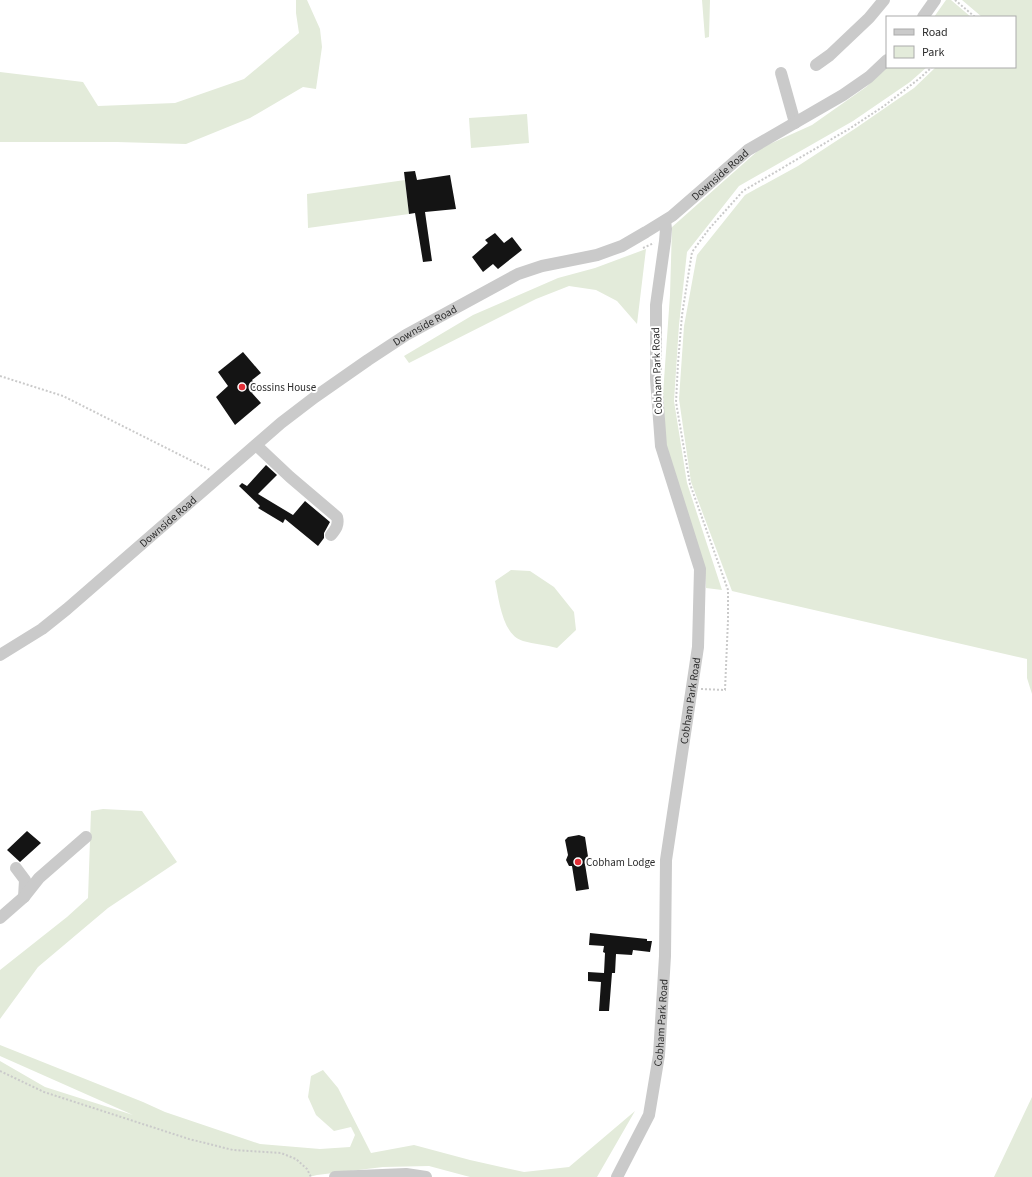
<svg xmlns="http://www.w3.org/2000/svg" width="1032" height="1177" font-family="'Source Sans 3',sans-serif">
<style>
.green{fill:#e3ebda}
.building{fill:#141414}
.lines{fill:none;stroke-linecap:round;stroke-linejoin:round}
.path{stroke:#cacaca;stroke-width:2;stroke-dasharray:2 2;stroke-linecap:butt}
.minor{stroke:#cacaca;stroke-width:12}
.poi-dot{fill:#e33038;stroke:#fff;stroke-width:1.5}
.labels{text-anchor:middle;dominant-baseline:central;stroke-width:4;stroke-linejoin:round;paint-order:stroke}
.street-label{font-size:11px;fill:#2d2d2d;stroke:#fff}
.poi-label{font-size:11px;fill:#2d2d2d;stroke:#fff;text-anchor:start}
</style>
<rect width="100%" height="100%" fill="#fff"/>
<!-- green -->
<path class="green" d="M296 0H307L320 29 322 47 316 89 303 87 250 118 186 144 117 142H0V72L83 82 98 106 175 103 244 79 299 33 296 13Z
M702 0H710L709 37 705 38Z
M946 0H951L971 17H934Z
M962 0H1032V694L1027 678V659L732 591 691 482 679 399 684 326 697 255 745 195 798 166 856 128 914 88 936 67H1015V17H982Z
M887 67H927L910 82 853 121 739 186 687 252 679 325 674 401 687 483 722 590 706 588 705 573 666 447 663 394 670 295 672 227 761 148 812 125 866 87Z
M527 114 529 143 471 148 469 118Z
M405 180 409 214 308 228 307 194Z
M646 249 637 324 617 301 596 290 569 286 536 299 409 363 404 356 473 315 558 278 595 268Z
M511 570 530 571 554 587 574 612 576 630 557 648C546 645 534 644 523 641 502 635 499 599 495 581Z
M103 809 142 811 177 862 108 908 38 967 0 1019V970L67 917 88 898 91 811Z
M0 1045 143 1102 165 1112 260 1144 320 1149 350 1147 355 1135 351 1127 334 1131 316 1115 308 1097 311 1076 323 1070 338 1088 371 1153 414 1145 470 1160 524 1172 569 1167 635 1111 597 1177H470L429 1166 383 1167 317 1175 309 1177H0V1061L45 1087 133 1115 0 1056Z
M1032 1097V1177H994Z"/>
<!-- building -->
<path class="building" d="M415 171 417 180 450 175 456 209 425 212 432 261 423 262 415 213 409 214 404 172Z
M495 233 504 243 512 237 522 250 498 269 493 264 483 272 472 257 488 243 485 240Z
M243 352 261 373 252 380 258 389 252 393 261 403 235 425 216 397 228 386 218 372Z
M266 465 277 475 258 494 293 515 305 501 330 522 324 533V538L318 546 285 519 283 523 258 508 260 506 239 486 242 483 247 486Z
M27 831 41 843 20 862 7 850Z
M579 835 585 837 589 863 585 864 589 889 576 891 572 866H569L566 860 568 855 565 840 568 837Z
M590 933 647 939V941H652L650 952 633 950 632 955 616 954 615 973H612L609 1011H599L601 982 588 981V972L604 973 605 953 603 952 604 946 589 945Z"/>
<g class="lines">
<!-- path -->
<path class="path" d="M955 0 975 17
M643 248 654 243
M0 376 63 396 210 470
M701 689 725 690 728 620V590L690 484 676 402 678 363 682 315 692 252 709 229 743 191 849 129 884 106 920 78 932 67
M0 1071 44 1092 189 1139 233 1150 281 1153 296 1159 307 1169 311 1177"/>
<!-- minor -->
<g class="minor">
<path d="M923 17 935 0"/>
<path d="M816 65 830 55 869 18 884 0"/>
<path d="M781 73 795 123"/>
<path d="M256 445 290 477 337 517C339 525 336 529 331 535"/>
<path id="s1" d="M0 655 42 629 67 609 281 423 315 397 368 360 406 335 518 274 542 266 597 255 622 246 646 232 672 216 748 150 843 95 869 77 887 60"/>
<path d="M16 868 25 880 24 897"/>
<path d="M0 918 24 897 39 878 86 837"/>
<path d="M335 1177 406 1174 426 1177"/>
<path id="s2" d="M617 1177 649 1115 659 1055 665 956 666 860 698 647 700 569 661 446 656 379V305L665 241 666 229 665 221"/>
</g>
</g>
<!-- markers -->
<g class="poi-dot">
<circle cx="242" cy="387" r="4"/>
<circle cx="578" cy="862" r="4"/>
</g>
<g class="labels">
<!-- street labels -->
<g class="street-label">
<text stroke="none"><textPath href="#s1" startOffset="875">Downside Road</textPath></text>
<text stroke="none"><textPath href="#s1" startOffset="539">Downside Road</textPath></text>
<text transform="translate(657 371) rotate(-92)">Cobham Park Road</text>
<text stroke="none"><textPath href="#s1" startOffset="215">Downside Road</textPath></text>
<text stroke="none"><textPath href="#s2" startOffset="487">Cobham Park Road</textPath></text>
<text stroke="none"><textPath href="#s2" startOffset="163">Cobham Park Road</textPath></text>
</g>
<!-- poi labels -->
<g class="poi-label">
<text x="250" y="387">Cossins House</text>
<text x="586" y="862">Cobham Lodge</text>
</g>
</g>
<!-- legend -->
<rect x="886" y="16" width="130" height="52" fill="#ffffff" stroke="#ababab"/>
<rect x="894" y="29" width="20" height="6" fill="#cacaca" stroke="#ababab"/>
<text x="922" y="36" font-size="12" fill="#2d2d2d">Road</text>
<rect x="894" y="46" width="20" height="12" fill="#e3ebda" stroke="#ababab"/>
<text x="922" y="56" font-size="12" fill="#2d2d2d">Park</text>
</svg>
